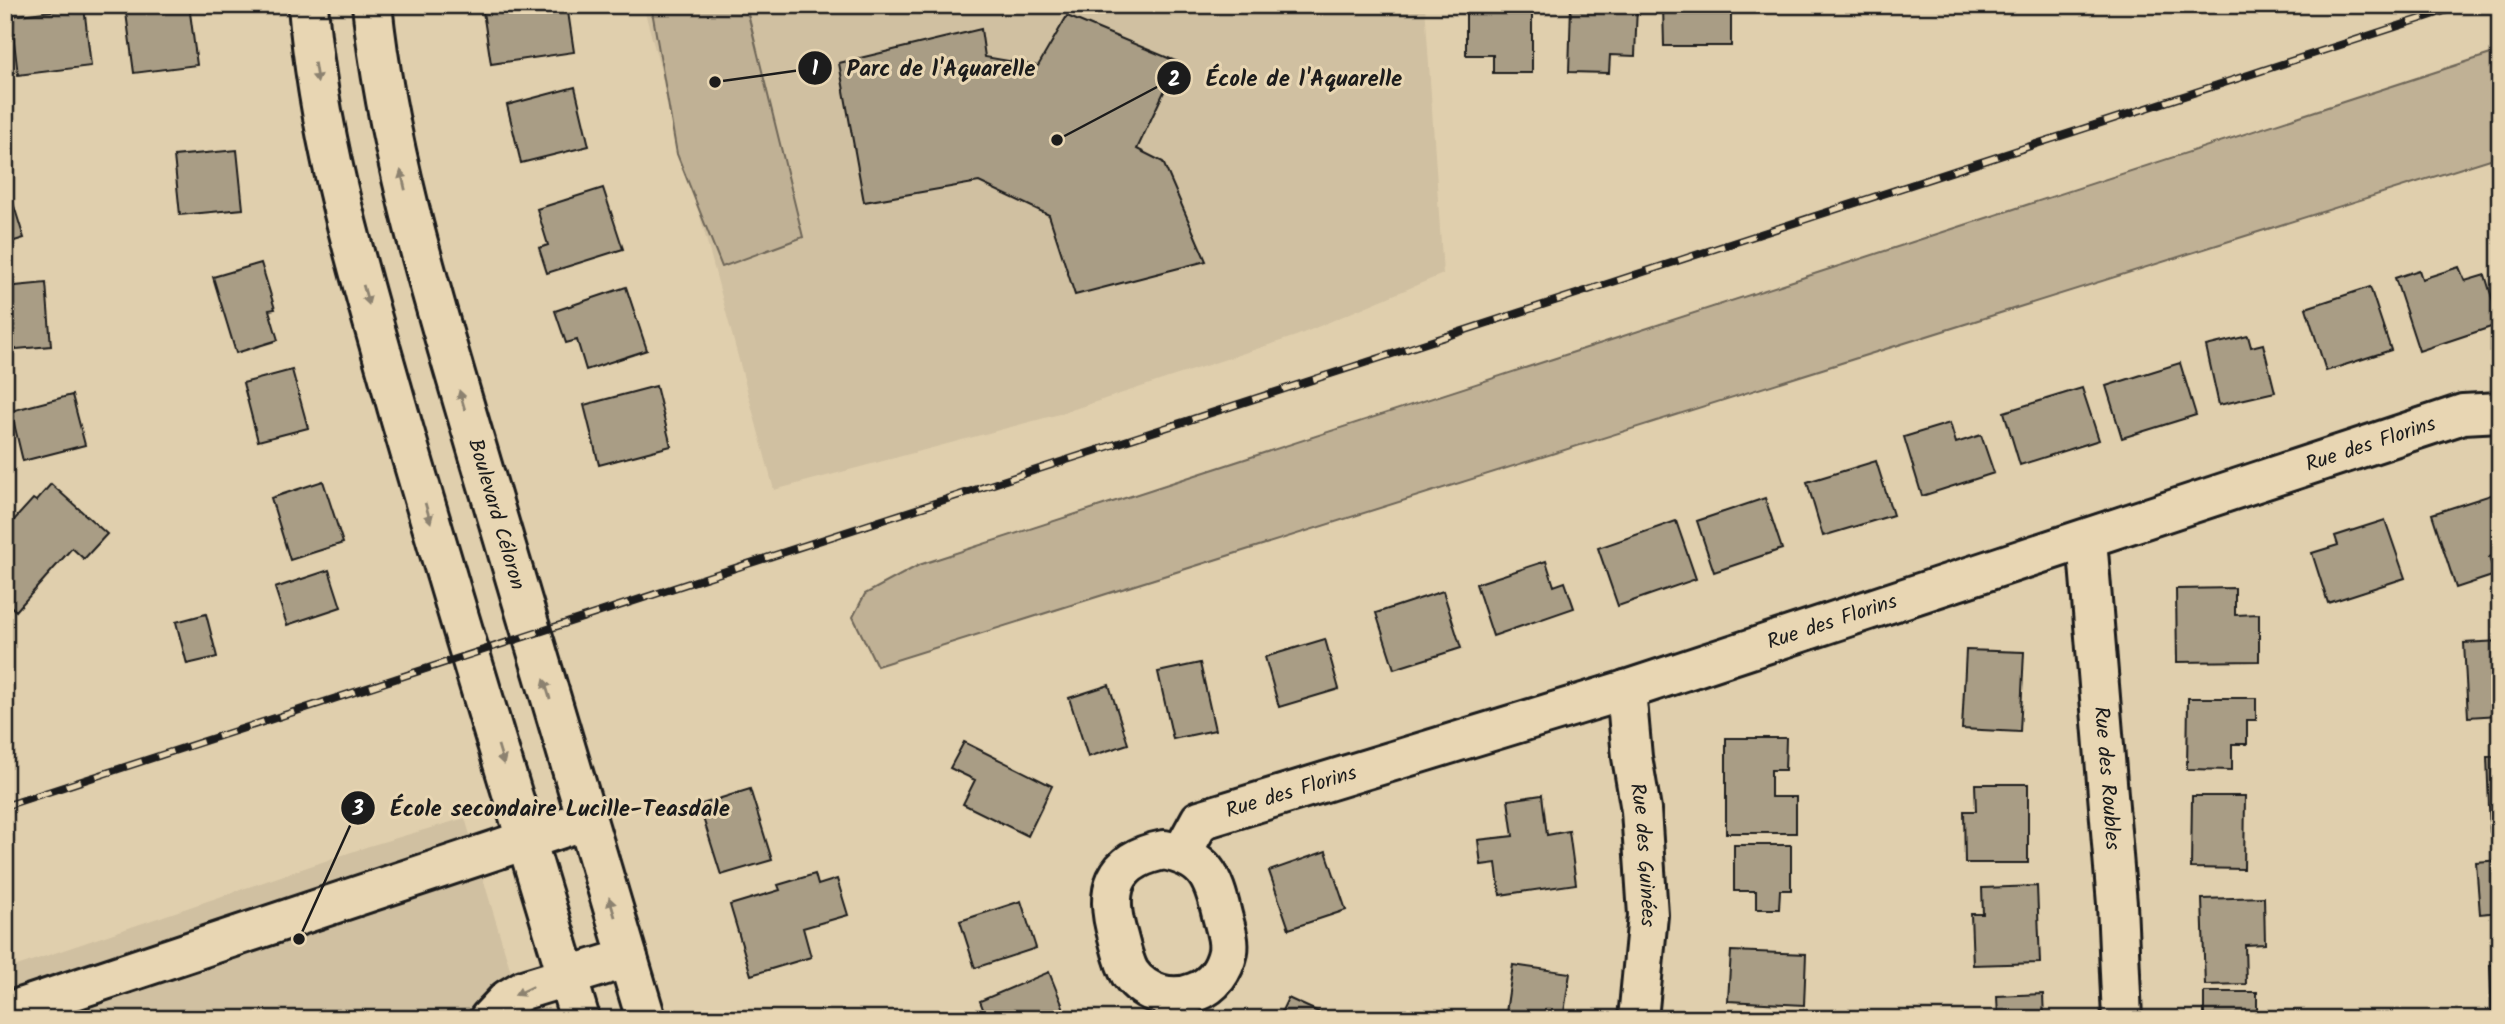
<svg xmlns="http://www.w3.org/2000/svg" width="2505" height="1024" font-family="Kalam,sans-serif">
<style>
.built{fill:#d0c0a1}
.green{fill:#c0b195;stroke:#6e6658;stroke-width:2}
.building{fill:#a99d85;stroke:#1c1c1c;stroke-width:2}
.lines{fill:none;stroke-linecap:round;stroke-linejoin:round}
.minor-casing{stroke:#1c1c1c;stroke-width:44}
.minor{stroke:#e8d6b3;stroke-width:38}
.rail-casing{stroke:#1c1c1c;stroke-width:8}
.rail{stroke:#e8d6b3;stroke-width:5;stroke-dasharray:16;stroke-linecap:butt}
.oneway{fill:#8c826f}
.labels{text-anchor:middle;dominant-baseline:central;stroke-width:6;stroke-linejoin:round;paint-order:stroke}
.street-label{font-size:21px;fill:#1c1c1c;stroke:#e8d6b3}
.leader{fill:none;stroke:#1c1c1c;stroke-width:2.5}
.callout-dot{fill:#1c1c1c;stroke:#e8d6b3;stroke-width:2.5}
.mark-label{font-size:21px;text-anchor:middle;font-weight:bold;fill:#fff}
.callout-label{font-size:23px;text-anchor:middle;font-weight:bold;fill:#1c1c1c;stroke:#e8d6b3;stroke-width:6;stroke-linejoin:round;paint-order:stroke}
</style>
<rect width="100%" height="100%" fill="#e0cfad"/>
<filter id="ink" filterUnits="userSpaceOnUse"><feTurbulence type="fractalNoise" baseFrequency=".0143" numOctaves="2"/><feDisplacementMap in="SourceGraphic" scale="14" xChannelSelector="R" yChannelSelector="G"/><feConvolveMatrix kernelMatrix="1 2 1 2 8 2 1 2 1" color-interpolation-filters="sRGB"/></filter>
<g filter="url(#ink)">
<!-- built -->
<path class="built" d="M643 5H1425L1443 274 1296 336 1056 415 774 490Z
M465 818 525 1019H5V970L369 846Z"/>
<!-- green -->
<path class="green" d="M651 5H733L747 10 803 237 722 267 677 154Z
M2500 51V156L877 666 853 617 865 594 919 565Z"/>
<!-- building -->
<path class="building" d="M125 5H189L197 65 134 73Z
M482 5H567L574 52 491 64Z
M1466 5H1532V73H1493V55H1466Z
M1571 5H1637L1635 56 1610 55 1609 73 1569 72Z
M1663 5H1731V46H1664Z
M1783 5H1851V10Z
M84 7 91 66 18 75 11 16Z
M1067 16 1178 62 1137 149 1163 162 1206 261 1075 295 1049 215 979 182 864 202 839 63 981 29 985 57 1038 66Z
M575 87 589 146 521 163 507 105Z
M237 150 243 209 180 215 174 156Z
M603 188 623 249 547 273 539 248 548 245 537 209Z
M9 190 24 238 5 244V191Z
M261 263 275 309 269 310 278 340 236 353 213 277Z
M2459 267 2465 281 2485 275 2500 324 2419 351 2395 278 2419 270 2422 279Z
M46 283 51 346 5 350V287Z
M626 287 647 350 586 370 577 340 566 343 555 311Z
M2370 287 2391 350 2326 371 2306 308Z
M2248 336 2251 347 2263 344 2275 392 2219 405 2206 346Z
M2180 363 2196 415 2122 438 2106 386Z
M292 370 308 428 258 441 243 383Z
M656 386 671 446 599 465 584 405Z
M2082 388 2099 440 2020 465 2004 412Z
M72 395 85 445 23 461 11 411Z
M1950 423 1956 443 1981 435 1994 473 1922 496 1904 437Z
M1876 461 1893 515 1823 536 1807 482Z
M323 481 343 543 290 560 271 498Z
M51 484 107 534 84 559 72 548 16 611 5 601V530L33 499 36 501Z
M2500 492V553L2489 557 2495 575 2456 588 2432 514Z
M1765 498 1782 549 1714 572 1697 521Z
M2385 520 2405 578 2328 603 2312 553 2338 545 2335 536Z
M1676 521 1696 579 1618 606 1598 548Z
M1546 561 1554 586 1565 582 1574 608 1493 636 1476 584Z
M329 570 341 607 287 625 275 588Z
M2235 588V615L2259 614V661L2177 662 2176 589Z
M1443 591 1461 648 1394 669 1376 613Z
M206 614 217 657 187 664 176 622Z
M1325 639 1339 689 1279 707 1265 657Z
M2500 641V715L2468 717 2464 643Z
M1966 650 2024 652 2020 732 1962 729Z
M1200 663 1215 730 1173 739 1158 672Z
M1109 685 1128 744 1088 757 1069 698Z
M2188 698H2256V720H2247V744H2232V770L2187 769Z
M1726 738H1786L1785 770H1771V797H1796V833H1726Z
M964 742 1052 786 1028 836 963 804 975 780 950 768Z
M2500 756V832H2490L2487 757Z
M1975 784H2028V863H1965L1964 811H1976Z
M750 789 772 860 721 875 699 805Z
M1542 795 1547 835 1569 831 1576 884 1500 895 1496 863 1481 865 1478 840 1513 836 1508 800Z
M2192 796H2245L2244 869 2191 868Z
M1734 845H1791V890H1780L1779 909H1756V891H1734Z
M1326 851 1346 910 1289 929 1269 871Z
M2500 860V912L2480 914 2476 862Z
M815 874 818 885 837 879 848 915 803 928 811 957 751 975 730 905 780 890 778 885Z
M2037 886 2040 963 1973 965 1971 914H1983L1982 888Z
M2264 897 2265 944 2245 945 2246 984 2205 985 2202 899Z
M1021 901 1036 948 975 968 960 921Z
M1731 951 1806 954 1804 1005 1728 1001Z
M2500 964V1019H2492L2490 965Z
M1513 965 1570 973 1563 1019H1505Z
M1049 972 1068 1019H987L980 1001Z
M2204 992H2257V1012H2277V1019H2204Z
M2043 994 2044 1019H1998L1997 996Z
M1288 998 1334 1019H1278Z"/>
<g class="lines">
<!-- minor casing -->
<g class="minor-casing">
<g id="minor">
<path d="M308 5C319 146 362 282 400 417 458 618 520 818 580 1019"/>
<path id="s1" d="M372 5C388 158 435 305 478 452 533 641 589 830 646 1019"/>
<path id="s2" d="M2087 539 2117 904 2122 1019"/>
<path id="s3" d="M1626 690 1632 757 1641 810 1648 915 1638 1019"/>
<path d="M1164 850C1205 858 1213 876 1222 915 1225 927 1230 940 1228 952 1224 970 1214 985 1196 992 1172 1002 1145 994 1130 973 1124 963 1121 948 1118 937 1104 891 1112 860 1164 850Z"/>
<path id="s4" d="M1182 853 1200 820 1626 690 2463 414 2500 412"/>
<path d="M5 1013 586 820"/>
<path d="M489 1019 508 999 523 990 628 958"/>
</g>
</g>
<!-- minor -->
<use href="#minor" class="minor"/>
<!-- rail casing -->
<g class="rail-casing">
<path id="rail" d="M5 806 2463 5"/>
</g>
<!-- rail -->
<use href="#rail" class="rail"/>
</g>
<!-- one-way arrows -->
<defs><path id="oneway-solid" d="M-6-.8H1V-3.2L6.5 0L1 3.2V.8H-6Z" transform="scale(1.75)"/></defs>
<g class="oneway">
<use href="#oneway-solid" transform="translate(316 73) rotate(81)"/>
<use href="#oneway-solid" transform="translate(403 180) rotate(-103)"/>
<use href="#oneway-solid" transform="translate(366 295) rotate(74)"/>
<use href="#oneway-solid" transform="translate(462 400) rotate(-106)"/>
<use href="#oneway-solid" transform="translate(428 513) rotate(74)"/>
<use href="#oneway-solid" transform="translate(547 689) rotate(-107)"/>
<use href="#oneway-solid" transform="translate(501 755) rotate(73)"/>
<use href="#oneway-solid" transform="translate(612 907) rotate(-107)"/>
<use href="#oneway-solid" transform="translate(524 991) rotate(155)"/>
</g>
</g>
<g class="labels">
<!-- street labels -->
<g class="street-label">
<text stroke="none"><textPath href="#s4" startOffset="1267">Rue des Florins</textPath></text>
<text stroke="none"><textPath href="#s1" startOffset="525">Boulevard Céloron</textPath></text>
<text stroke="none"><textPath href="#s4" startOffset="700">Rue des Florins</textPath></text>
<text stroke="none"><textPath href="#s2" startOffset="240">Rue des Roubles</textPath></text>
<text stroke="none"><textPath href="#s4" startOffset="133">Rue des Florins</textPath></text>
<text stroke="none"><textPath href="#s3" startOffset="166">Rue des Guinées</textPath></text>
</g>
</g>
<!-- callouts -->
<path class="leader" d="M715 82L815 68M1057 140L1174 78M299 939L358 808"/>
<g class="callout-dot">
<circle cx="715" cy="82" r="7"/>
<circle cx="1057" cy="140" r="7"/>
<circle cx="299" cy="939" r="7"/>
<circle cx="815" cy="68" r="18"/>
<circle cx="1174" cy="78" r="18"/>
<circle cx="358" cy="808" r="18"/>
</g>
<g class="mark-label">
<text x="815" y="75">1</text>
<text x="1174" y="86">2</text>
<text x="358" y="815">3</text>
</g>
<g class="callout-label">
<text x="941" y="76">Parc de l'Aquarelle</text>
<text x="1304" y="86">École de l'Aquarelle</text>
<text x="560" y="816">École secondaire Lucille-Teasdale</text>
</g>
<!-- margin -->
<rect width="2505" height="1024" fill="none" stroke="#e8d6b3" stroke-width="28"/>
<rect x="14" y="14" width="2477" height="996" fill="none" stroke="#1c1c1c" stroke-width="2.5" filter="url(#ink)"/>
</svg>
